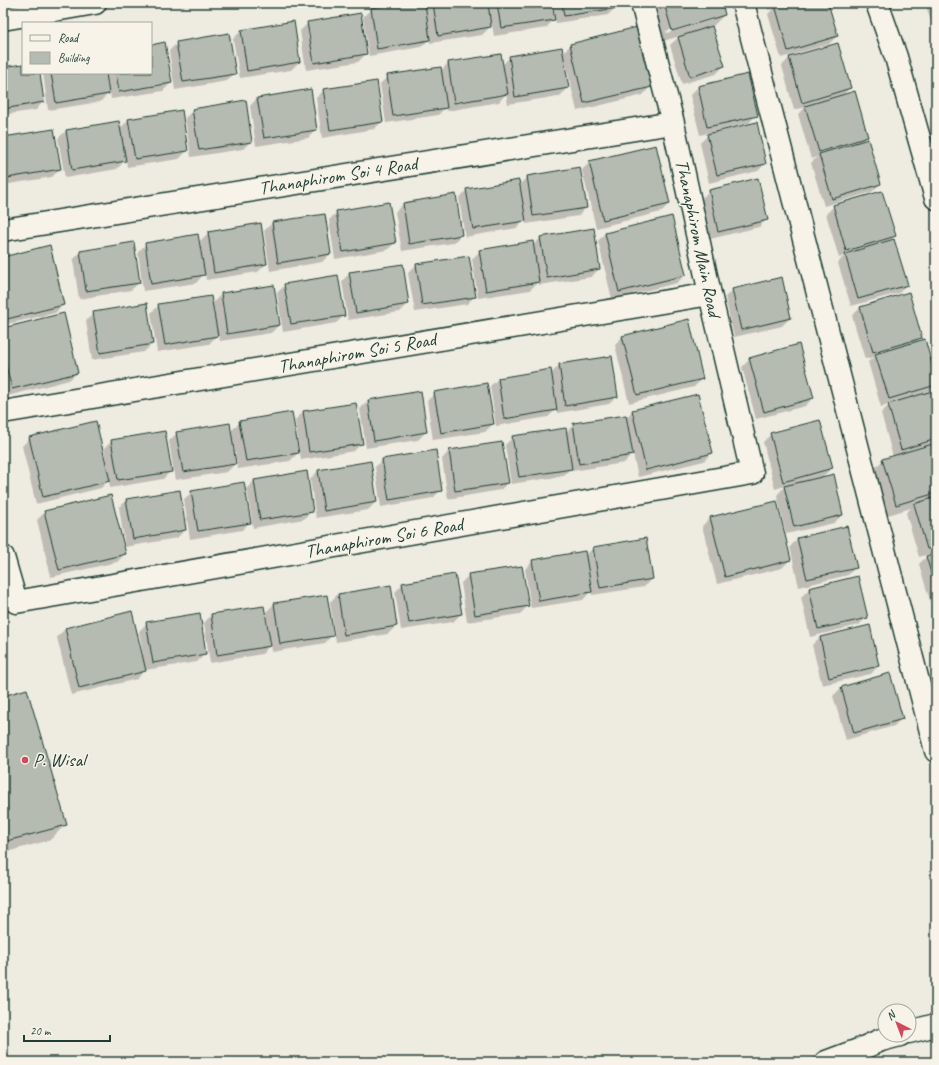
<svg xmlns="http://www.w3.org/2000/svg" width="939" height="1065" font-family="Caveat,sans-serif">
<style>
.shadow{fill:#0003;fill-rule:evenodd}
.building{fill:#b5bbb0;stroke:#1f3d34}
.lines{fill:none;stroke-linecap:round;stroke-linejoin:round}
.minor-casing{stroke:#1f3d34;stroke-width:25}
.minor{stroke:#f7f3e8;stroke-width:22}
.poi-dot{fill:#d1495b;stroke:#f7f3e8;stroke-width:1.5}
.labels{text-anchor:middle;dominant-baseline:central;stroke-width:3;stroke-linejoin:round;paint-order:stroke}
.street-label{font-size:19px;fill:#1f3d34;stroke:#f7f3e8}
.poi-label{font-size:19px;fill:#1f3d34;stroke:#f7f3e8;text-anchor:start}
</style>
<rect width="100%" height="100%" fill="#eeece1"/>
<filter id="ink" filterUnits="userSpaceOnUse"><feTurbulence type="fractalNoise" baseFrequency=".025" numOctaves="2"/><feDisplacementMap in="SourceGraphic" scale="8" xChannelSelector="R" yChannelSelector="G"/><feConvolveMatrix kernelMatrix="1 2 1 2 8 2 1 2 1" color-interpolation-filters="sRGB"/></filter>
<g filter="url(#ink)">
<!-- shadow -->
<path class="shadow" d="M407 3H551L553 20 546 28 494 36 492 25 482 35 430 43V39L421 47 369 56 363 17 371 9Z
M553 3H615L616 7 608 15 556 23Z
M649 3H721L724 15 712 27 724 66 716 74 682 84 670 45 680 36 660 42ZM712 18V20L667 33 666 31Z
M766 3H827L837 36 829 44 781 58 768 14 773 9 768 10Z
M925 3H936V36Z
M308 23 366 54 358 62 306 70 300 31Z
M241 31 299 62 291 70 240 78 233 39Z
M177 43 235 73 227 81 175 90 169 51Z
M571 45 650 87 643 95 577 111 566 65H564L568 88 560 96 508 104 506 94 499 102 447 111 446 107 438 115 386 123 380 84 388 76 440 72 448 63 502 65 510 57 562 53Z
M151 46 171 83 163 91 111 99 110 92 100 102 48 110 43 73H151Z
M789 58 850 88 842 96 867 136 861 142 880 184 872 192 824 206 811 163 817 157 811 159 798 114 806 107 794 110 782 66Z
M23 65V73H39L43 102 36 110 3 115V68Z
M698 87 756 115 749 123 700 135 690 95Z
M324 90 382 122 374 129 322 138 316 98Z
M257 98 316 130 308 138 256 146 250 106Z
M193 110 251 141 243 149 191 157 185 118Z
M129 120 187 151 179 159 127 167 126 159 117 169 65 178 58 138 66 131 119 129Z
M708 135 765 164 758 171 709 183 700 143Z
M3 138 60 169 52 177 3 185Z
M590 162 669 204 661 212 596 228 582 170Z
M527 177 586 208 578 216 526 224 525 220 517 228 465 237 459 198 467 190 519 185Z
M709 191 767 219 759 227 710 239 701 199Z
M455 195 461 235 453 243 402 251 395 212 403 204Z
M834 206 895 236 888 242 906 285 899 293 851 306 838 263 844 256 839 258 826 214Z
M337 212 395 243 387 250 335 259 329 220Z
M272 223 330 254 322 262 270 271 264 231Z
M208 233 266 264 258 272 206 280 205 273 196 283 143 291 138 252 146 244 202 262H203L200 241Z
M605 233 685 275 677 283 612 299 598 241Z
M541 238 599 269 591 277 539 285V281L530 290 478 298 472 259 480 251 532 246Z
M81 252 139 283 131 290 79 299 73 260Z
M3 258 63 305 55 313 3 325Z
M416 265 475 296 467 304 415 312 408 273Z
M350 273 408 304 400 312 348 320 342 281Z
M285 285 344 316 336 323 283 332 277 293Z
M273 286 279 325 271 333 220 341 218 334 209 344 157 352 151 313 159 305 212 304 221 294Z
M733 290 790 318 782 326 734 337 725 297Z
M908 293 921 337 915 343 936 382V385L928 393 936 391V552L919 557 906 513 911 508 885 516 871 472 883 460 893 457 881 413 890 404 881 407 868 362 874 357 865 359 852 316 860 308Z
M94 313 152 344 144 352 92 360 86 321Z
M3 329 77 373 69 380 4 397 3 393Z
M622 337 702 379 694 387 629 403 615 345Z
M611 357 617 396 609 404 557 413V409L548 417 496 426 490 386 498 379 551 374 559 365Z
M750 359 813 398 805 406 756 419 742 367Z
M435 393 493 424 485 432 433 440 427 401Z
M368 401 426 432 418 440 366 448 360 409Z
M632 411 712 453 704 461 638 477 633 454 624 463 572 471 571 468 563 476 511 484 505 445 513 437 565 433 574 424 626 418Z
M303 412 362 443 354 451 301 460 295 420Z
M240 422 298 453 290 461 238 469 234 445H232L235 464 227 472 175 480 169 441 177 433 230 432Z
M771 434 832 468 821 478 842 515 834 523 786 534 777 495 785 486 775 489 763 442Z
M30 438 104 461H106L104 448 112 441 171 471 163 479 110 488 109 480 101 488 36 504 22 446Z
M449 451 508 483 500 490 448 499 442 459Z
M383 459 441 490 433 498 381 507 375 467Z
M318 471 376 502 368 510 316 518 310 479Z
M254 481 312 511 304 519 253 528 247 490H245L250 522 242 530 190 539 184 499 192 492 245 490Z
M127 499 185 530 177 538 125 547 119 507Z
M776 502 790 560 782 568 717 584 702 526 710 518Z
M45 512 125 554 117 562 51 577 37 520Z
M797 539 856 567 848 575 799 587 790 547Z
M593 548 651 579 644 587 592 595 591 591 583 600 531 608 525 569 533 561 585 556Z
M936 554V607L932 608 919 564 926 557Z
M469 575 528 606 520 614 467 622 461 583Z
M403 584 461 614 453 622 401 630 395 592Z
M390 586 396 626 388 634 336 642 330 602 338 594Z
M809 589 867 617 859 625 810 637 801 597Z
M326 596 332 635 325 643 272 652 271 644 262 654 210 663 204 623 211 615 267 631 269 630 266 612 274 604Z
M936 611V623L933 614Z
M131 613 141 656 143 655 139 631 147 623 205 654 197 662 145 670 137 679 71 695 57 637 65 629Z
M820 637 878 666 871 674 822 685 812 645Z
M890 674 902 718 894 726 846 740 833 696 841 688Z
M3 697 65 825 50 840 3 853Z"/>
<!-- building -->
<path class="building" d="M401 3H425L430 40 377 49 371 8Z
M433 3H488L491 27 438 36Z
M497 3H552L555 20 501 28Z
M562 3H617V8L564 16Z
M664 3H722L725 15 672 31Z
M783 3H828L838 36 788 51 775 5Z
M361 13 367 54 314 63 307 22Z
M294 21 300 62 247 71 241 30Z
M712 26 725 66 690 77 678 37Z
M637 27 652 87 584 103 570 44Z
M229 33 236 74 183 82 176 42Z
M165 42 172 83 119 92 116 73H151V45Z
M838 43 851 88 802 103 789 57Z
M562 47 569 88 515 97 509 56Z
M501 54 508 94 454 103 448 62Z
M23 64V73H40L44 102 3 109V67Z
M441 67 447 108 393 116 387 75Z
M51 73H106L109 94 56 103Z
M748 74 758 116 707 127 698 86Z
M377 81 383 122 330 130 323 89Z
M311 89 317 130 264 138 257 98Z
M855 91 868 137 819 152 805 106Z
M246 100 252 142 199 150 192 109Z
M182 110 188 151 135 159 128 119Z
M119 121 126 161 72 170 66 130Z
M757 122 766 164 717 175 707 134Z
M54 129 61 169 7 178 3 149V137Z
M868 139 881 184 832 199 819 154Z
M656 145 670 204 603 220 589 161Z
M580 167 587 208 533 216 527 176Z
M758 178 768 220 718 232 709 190Z
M519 180 526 221 473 229 466 189Z
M882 191 896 236 846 251 833 205Z
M456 194 462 235 409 244 403 203Z
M389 202 396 243 343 252 336 211Z
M325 214 331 254 278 263 272 222Z
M672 216 686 275 619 292 605 233Z
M261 223 267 264 214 273 208 232Z
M594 228 600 269 547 278 540 237Z
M198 234 205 275 151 284 145 243Z
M894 239 908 285 858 299 845 254Z
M533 241 539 282 486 291 479 250Z
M134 242 140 283 86 291 80 251Z
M50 245 64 305 3 320V257Z
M469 256 476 297 422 305 416 264Z
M403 264 409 304 356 313 349 272Z
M338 275 345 316 291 324 284 284Z
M782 277 791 318 741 330 732 289Z
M274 285 280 325 227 334 221 293Z
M909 292 922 338 873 352 860 307Z
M211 296 218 336 165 345 158 304Z
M147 303 153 344 100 353 93 312Z
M64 313 78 373 12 389 3 355V328Z
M689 319 703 379 637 395 622 336Z
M925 339 936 379V385L889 399 875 354Z
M799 344 814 398 764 412 749 358Z
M612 356 618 397 565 406 559 364Z
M551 369 557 410 504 419 498 378Z
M487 383 494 424 441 433 434 392Z
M936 390V439L901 450 888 404Z
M421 391 427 432 374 441 368 400Z
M698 394 713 453 646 470 632 410Z
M356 403 363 444 309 452 303 411Z
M292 412 299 453 246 461 239 421Z
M626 415 633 455 579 464 573 423Z
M820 420 833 468 783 482 770 433Z
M96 421 110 481 43 497 29 437Z
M230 423 236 464 183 472 176 432Z
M566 428 572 469 519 477 512 436Z
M165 431 172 472 118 480 111 440Z
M502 442 509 483 455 491 449 450Z
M936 443V493L896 505 882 459Z
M436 450 442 491 389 500 382 459Z
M371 461 377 502 324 511 318 470Z
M307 471 313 512 260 520 254 480Z
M834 474 843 515 794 527 784 486Z
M244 482 251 523 198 531 191 491Z
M180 490 186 530 133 539 126 499Z
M111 495 126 554 59 570 44 511Z
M936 497V547L927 549 914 504Z
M777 501 791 560 725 577 710 517Z
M847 526 857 568 807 579 797 538Z
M646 538 653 579 600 588 593 547Z
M585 551 592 592 539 601 532 560Z
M936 553V590L926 556Z
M522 566 529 606 475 615 468 574Z
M455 574 462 614 409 623 402 583Z
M858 576 868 618 818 629 809 588Z
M391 585 397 626 344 635 338 594Z
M327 595 334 636 280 644 274 603Z
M264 606 271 646 217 655 211 614Z
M132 611 146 671 79 688 65 628Z
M200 613 206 654 153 663 146 622Z
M870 625 879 666 829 678 820 637Z
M890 673 903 719 854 733 841 687Z
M27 689 67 825 3 842V696Z"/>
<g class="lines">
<!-- minor casing -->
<g class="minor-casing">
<path id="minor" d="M743 3 936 751
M877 3 896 57 936 198
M3 19 95 3
M3 230 673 123
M3 412 710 294
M3 557 16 602 752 473 710 294 673 123 642 3
M909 1032 936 1025
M826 1062 861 1049 881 1040 900 1035"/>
</g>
<!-- minor -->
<use href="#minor" class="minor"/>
</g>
</g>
<!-- markers -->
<circle class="poi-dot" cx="25" cy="760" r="4"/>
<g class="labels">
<!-- street labels -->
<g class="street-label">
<text transform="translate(338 176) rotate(-9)">Thanaphirom Soi 4 Road</text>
<text transform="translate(698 238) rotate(78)">Thanaphirom Main Road</text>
<text transform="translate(357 353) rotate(-10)">Thanaphirom Soi 5 Road</text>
<text transform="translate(384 538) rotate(-10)">Thanaphirom Soi 6 Road</text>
</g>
<!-- poi labels -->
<g class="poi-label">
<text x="33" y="760">P. Wisal</text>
</g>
</g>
<!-- margin -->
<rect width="939" height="1065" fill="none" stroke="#f7f3e8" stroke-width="16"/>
<rect x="8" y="8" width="923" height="1049" fill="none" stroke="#1f3d34" stroke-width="1.5" filter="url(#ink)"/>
<!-- legend -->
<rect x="22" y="22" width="130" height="52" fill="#f7f3e8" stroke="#a1aaa0"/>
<rect x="30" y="35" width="20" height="6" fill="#f7f3e8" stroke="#a1aaa0"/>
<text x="58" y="42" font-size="12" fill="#1f3d34">Road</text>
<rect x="30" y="52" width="20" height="12" fill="#b5bbb0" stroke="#a1aaa0"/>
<text x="58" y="62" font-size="12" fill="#1f3d34">Building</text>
<!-- north arrow -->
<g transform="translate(897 1023) rotate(318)"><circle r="19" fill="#f7f3e8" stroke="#a1aaa0"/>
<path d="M0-3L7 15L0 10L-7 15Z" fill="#d1495b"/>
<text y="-6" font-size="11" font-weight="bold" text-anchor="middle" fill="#1f3d34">N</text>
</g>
<!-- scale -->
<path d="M24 1035v6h86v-6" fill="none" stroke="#1f3d34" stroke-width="2"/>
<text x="30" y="1035" font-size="12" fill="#1f3d34" stroke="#f7f3e8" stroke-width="3" paint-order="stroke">20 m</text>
</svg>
